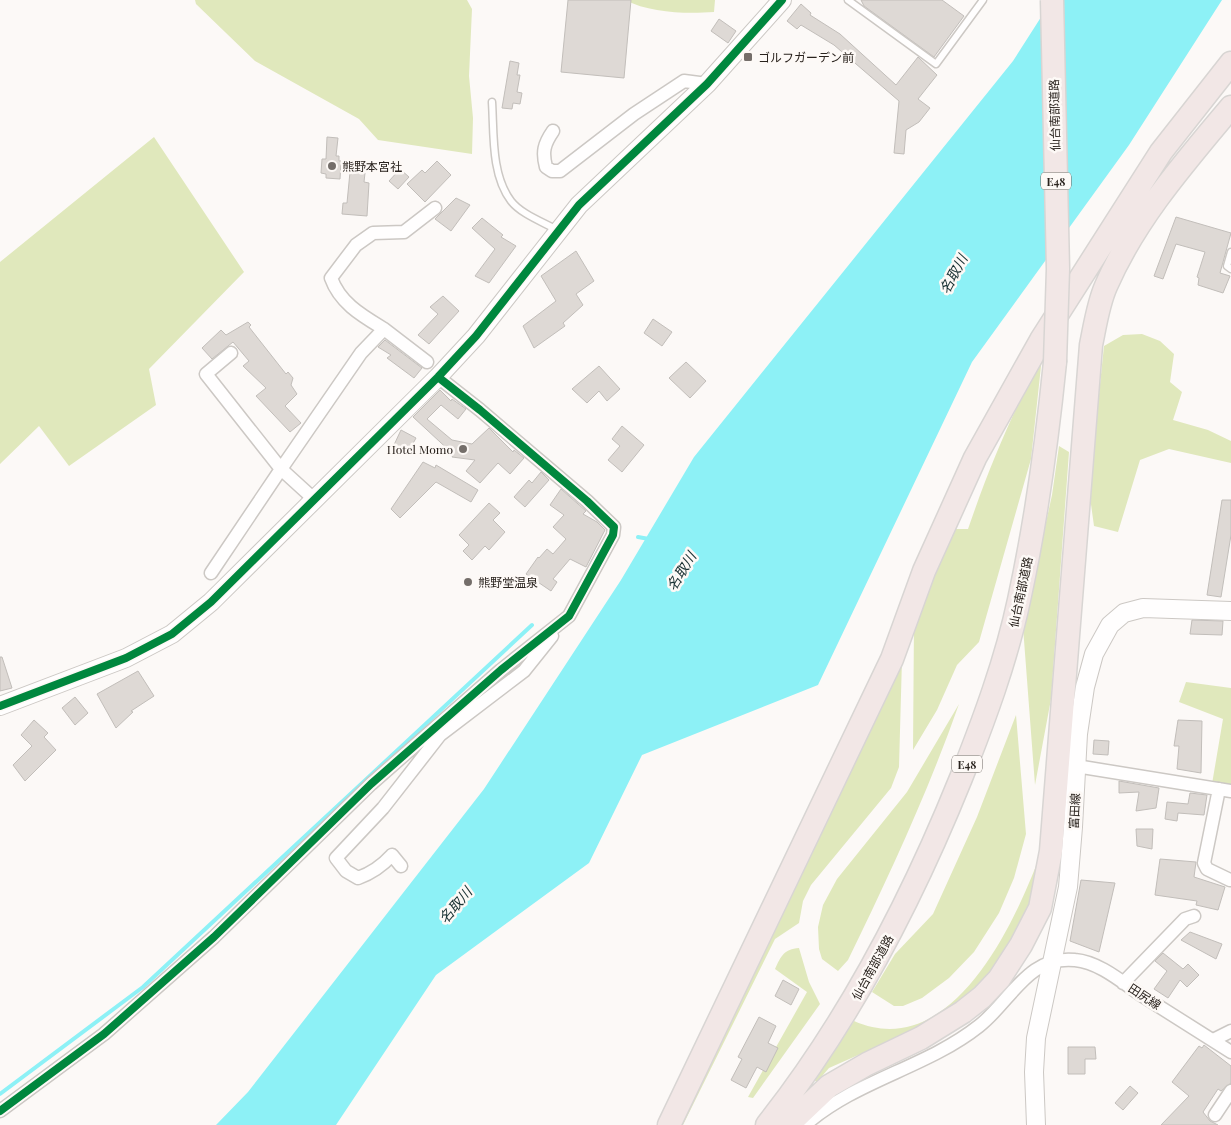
<svg xmlns="http://www.w3.org/2000/svg" width="1231" height="1125" font-family="'Playfair Display','Noto Sans JP',serif">
<style>
.green{fill:#e0e8bc}
.water{fill:#8df1f6}
.lines{fill:none;stroke-linecap:round;stroke-linejoin:round}
.stream{stroke:#8df1f6;stroke-width:4}
.building{fill:#ded9d5;stroke:#c2beba}
.lane-casing{stroke:#ccc8c4;stroke-width:9}
.street-casing{stroke:#ccc8c4;stroke-width:15}
.secondary-casing{stroke:#ccc8c4;stroke-width:20}
.highway-casing{stroke:#d8d5d3;stroke-width:25}
.lane{stroke:#fffefe;stroke-width:6}
.street{stroke:#fffefe;stroke-width:12}
.secondary{stroke:#fffefe;stroke-width:18}
.highway{stroke:#f2e7e6;stroke-width:22}
.highway-bridge-casing{stroke:#d8d5d3;stroke-width:25;stroke-linecap:butt}
.highway-bridge{stroke:#f2e7e6;stroke-width:22}
.cycleway-casing{stroke:#fdf9f6;stroke-width:11}
.cycleway{stroke:#00873e;stroke-width:8}
.poi-dot{fill:#746e6a;stroke:#fdf9f6;stroke-width:2}
.labels{text-anchor:middle;dominant-baseline:central;stroke-width:5;stroke-linejoin:round;paint-order:stroke}
.shield{fill:#fdf9f6;stroke:#69635f;stroke-width:1}
.shield-label{font-size:11px;font-weight:bold;fill:#2a231e}
.poi-label{font-size:12px;fill:#2a231e;stroke:#fdf9f6;text-anchor:start}
.street-label{font-size:12px;fill:#2a231e;stroke:#fdf9f6}
.water-label{font-size:14px;font-style:italic;fill:#183032;stroke:#fdf9f6}
</style>
<rect width="100%" height="100%" fill="#fcf9f7"/>
<!-- green -->
<path class="green" d="M195 0H467L472 9 469 76 473 118 472 154 378 140 359 119 255 61 196 4Z
M625 0H715L714 12C686 14 650 13 625 0Z
M154 137 244 272 149 369 156 405 69 466 39 426 0 464V262Z
M1142 334 1160 341 1174 354 1170 382 1182 392 1173 420 1208 430 1231 441V463L1169 449 1140 460 1118 532 1094 526 1089 490 1104 346 1123 335Z
M1042 357 1031 459 979 642 957 665 937 710 913 750 914 621 953 529H968C989 468 1011 415 1042 357Z
M1059 446 1069 452 1051 699 1035 785 1023 627 1052 495Z
M902 659 899 767 891 788 811 885 803 901 799 923 775 939 683 1125H676Z
M1186 682 1231 688V786L1212 784 1223 719 1179 702Z
M959 704C928 792 889 876 848 960L838 971 822 959 819 949 818 927 823 905 837 879 907 792Z
M1016 715 1026 834 1014 878 999 913 974 952 949 978 922 998 903 1006H894L872 992 895 954 933 914 977 817Z
M1039 858 1032 898 1018 936 983 984 937 1020 829 1068 817 1082 814 1080 854 1021C950 1063 1013 927 1039 858Z
M799 948 809 982 820 1004 753 1098 748 1097 807 992 775 969C781 956 784 949 799 948Z"/>
<!-- water -->
<path class="water" d="M1052 0H1222L1129 145 972 362 818 685 642 755 589 863 436 975 336 1125H216L248 1092 484 789 621 580 694 457 1013 61Z"/>
<g class="lines">
<!-- stream -->
<path class="stream" d="M638 537 649 539
M0 1094 143 987 532 625"/>
</g>
<!-- building -->
<path class="building" d="M568 0H631L624 78 561 72Z
M861 0H942L964 16 934 57 864 6Z
M801 4 811 13 810 15 840 34 896 85 918 57 937 75 918 99 930 108 919 122 906 130 904 154 894 153 899 101 834 45 801 25 797 29 787 21Z
M719 19 736 31 728 43 711 31Z
M510 61 519 63 517 75H520L517 92 522 93 520 104 513 103 512 109 502 108Z
M327 137 338 138 336 156H339V161H341L340 179 326 178V174L321 173 322 159H326Z
M437 161 451 175 425 202 407 184 422 170 425 173Z
M400 169 409 177 398 189 389 181Z
M350 172 365 173 364 182 369 183 367 216 342 214 343 203H347Z
M456 198 470 205 451 231 435 219Z
M1176 217 1231 233 1220 273 1230 276 1223 293 1198 285 1199 278 1197 277 1205 252 1176 244 1163 279 1154 276Z
M482 218 503 235 501 237 516 246 489 283 475 276 495 249 472 228Z
M576 251 594 281 576 294 583 305 563 323 565 326 534 348 523 326 556 301 541 276Z
M443 296 459 311 429 344 418 335 438 314 430 307Z
M653 319 672 332 662 346 644 333Z
M248 322 251 325 249 327 286 374 288 372 293 378 291 385 297 394 285 406 301 423 290 432 256 396 266 388 243 366 249 361 233 342 212 359 202 348 221 330 226 335Z
M385 340 422 368 414 378 387 358 391 355 378 347Z
M686 362 706 381 690 398 669 378Z
M599 366 620 389 607 401 599 391 587 403 572 389Z
M440 390 451 401 452 399 466 409 458 419 441 405 427 419 452 440 472 444 489 428 513 452 514 450 524 458 510 474 498 463 480 483 466 471 475 460 452 457 453 454 413 417Z
M622 426 644 445 622 472 608 460 620 446 612 439Z
M401 430 416 438 410 449 393 447Z
M423 462 435 468 436 465 478 490 471 502 436 482 400 518 391 509Z
M541 472 549 480 525 507 514 497 529 480 532 483Z
M561 489 586 511 583 514 597 522 605 530 586 567 570 559 553 579 557 582 551 591 526 574 538 557 539 558 547 549 553 554 566 539 553 527 564 515 550 505Z
M1222 500H1231V535L1221 597 1207 595Z
M489 503 500 513 493 520 505 532 489 550 485 546 472 560 463 551 469 545 459 535Z
M1192 620 1223 621 1222 635 1190 634Z
M0 657H2L12 688 0 691Z
M138 671 154 696 131 711 133 712 116 728 97 694Z
M75 697 88 713 75 725 62 708Z
M34 720 48 733 44 737 56 750 25 781 13 765 32 746 21 735Z
M1178 720 1202 721 1201 773 1177 769 1179 746H1174Z
M1094 740 1109 741 1108 755 1093 754Z
M1119 781 1159 788 1156 808 1136 811 1139 792 1119 793Z
M1190 793 1207 795 1204 815 1178 813 1177 821 1165 819 1167 802 1188 804Z
M1136 829H1153L1152 849 1137 846Z
M1160 859 1196 862 1194 877 1225 887 1218 910 1196 905 1197 901 1155 895Z
M1081 880 1115 883 1099 952 1070 941Z
M1190 932 1222 944 1216 959 1181 940Z
M1163 953 1183 969 1188 964 1199 975 1187 987 1180 980 1168 998 1154 989 1167 971 1155 961Z
M783 980 799 989 791 1005 775 996Z
M759 1017 776 1026 768 1043 778 1048 766 1072 757 1067 746 1088 731 1080 742 1059 738 1057Z
M1204 1045 1231 1066V1083L1221 1091 1218 1089 1203 1112 1210 1121 1218 1125H1161L1189 1096 1172 1082 1199 1046 1202 1048Z
M1068 1047H1095L1096 1059H1085V1074H1068Z
M1130 1086 1138 1093 1123 1110 1115 1103Z"/>
<g class="lines">
<!-- lane casing -->
<g class="lane-casing">
<path id="lane" d="M848 0 936 64 983 0
M492 102C494 133 491 175 511 201 521 214 543 222 557 230
M1231 252 1227 266 1231 269"/>
</g>
<!-- street casing -->
<g class="street-casing">
<path id="street" d="M553 131C544 144 542 152 546 167L552 171H560L634 114 684 81 707 84
M384 329C361 315 340 303 331 278L356 245 373 233 404 232 435 208
M231 353 206 374 281 469 361 353 384 329 427 362
M211 573 281 469 315 500
M1076 766 1231 791
M1219 789 1204 863 1207 869 1230 880
M401 866 392 855C382 866 372 873 358 878L346 871 336 858 383 808 440 735 524 671 552 636
M1123 983 1185 919 1194 916
M1213 1040 1231 1031
M0 1111 104 1034 214 937 371 784 501 670 569 616 613 535 614 527 587 501 480 410 438 377
M1215 1115 1231 1091
M805 1125C856 1080 926 1068 979 1026 1011 1001 1028 955 1075 960 1099 962 1122 982 1141 995 1171 1014 1201 1033 1231 1052"/>
</g>
<!-- secondary casing -->
<g class="secondary-casing">
<path id="secondary" d="M0 706 126 658 172 634 211 602 438 377 476 336 579 205 707 84 782 0
M1036 1125 1034 1072 1036 1038 1068 887 1073 827 1078 734 1085 687 1094 654 1110 625 1124 613 1143 608 1231 611"/>
</g>
<!-- highway casing -->
<g class="highway-casing">
<path id="highway" d="M669 1125 892 659 924 571 975 458 1041 340 1161 152 1231 63
M767 1125C850 1020 911 902 961 778 984 720 1006 661 1019 600 1036 522 1047 442 1055 362
M788 1125 829 1086 867 1064 921 1038 963 1012 982 997 999 979 1021 945 1040 908 1051 851 1091 345C1095 326 1098 304 1106 286 1135 219 1185 162 1231 107"/>
</g>
<!-- lane -->
<use href="#lane" class="lane"/>
<!-- street -->
<use href="#street" class="street"/>
<!-- secondary -->
<use href="#secondary" class="secondary"/>
<!-- highway -->
<use href="#highway" class="highway"/>
<!-- highway-bridge casing -->
<g class="highway-bridge-casing">
<path id="highway-bridge" d="M1052 0 1058 269 1055 362"/>
</g>
<!-- highway-bridge -->
<use href="#highway-bridge" class="highway-bridge"/>
<!-- cycleway casing -->
<g class="cycleway-casing">
<path id="cycleway" d="M0 706 126 658 172 634 211 602 438 377 476 336 579 205 707 84 782 0
M0 1111 104 1034 214 937 371 784 501 670 569 616 613 535 614 527 587 501 480 410 438 377"/>
</g>
<!-- cycleway -->
<use href="#cycleway" class="cycleway"/>
</g>
<!-- markers -->
<g class="poi-dot">
<rect x="743" y="52" width="10" height="10" rx="2.5"/>
<circle cx="332" cy="166" r="5"/>
<circle cx="463" cy="449" r="5"/>
<circle cx="468" cy="582" r="5"/>
</g>
<g class="labels">
<!-- shield labels -->
<g class="shield">
<rect x="1041" y="172.5" width="30" height="17" rx="4"/>
<rect x="952" y="755.5" width="30" height="17" rx="4"/>
</g>
<g class="shield-label">
<text x="1056" y="181">E48</text>
<text x="967" y="764">E48</text>
</g>
<!-- poi labels -->
<g class="poi-label">
<text x="758" y="57">ゴルフガーデン前</text>
<text x="342" y="166">熊野本宮社</text>
<text x="453" y="449" text-anchor="end">Hotel Momo</text>
<text x="478" y="582">熊野堂温泉</text>
</g>
<!-- street labels -->
<g class="street-label">
<text transform="translate(1054 115) rotate(-91)">仙台南部道路</text>
<text transform="translate(1020 592) rotate(-78)">仙台南部道路</text>
<text transform="translate(1074 811) rotate(-87)">富田線</text>
<text transform="translate(872 967) rotate(-61)">仙台南部道路</text>
<text transform="translate(1145 996) rotate(33)">田尻線</text>
</g>
<!-- water labels -->
<g class="water-label">
<text transform="translate(953 274) rotate(-62)">名取川</text>
<text transform="translate(681 571) rotate(-58)">名取川</text>
<text transform="translate(455 905) rotate(-50)">名取川</text>
</g>
</g>
</svg>
